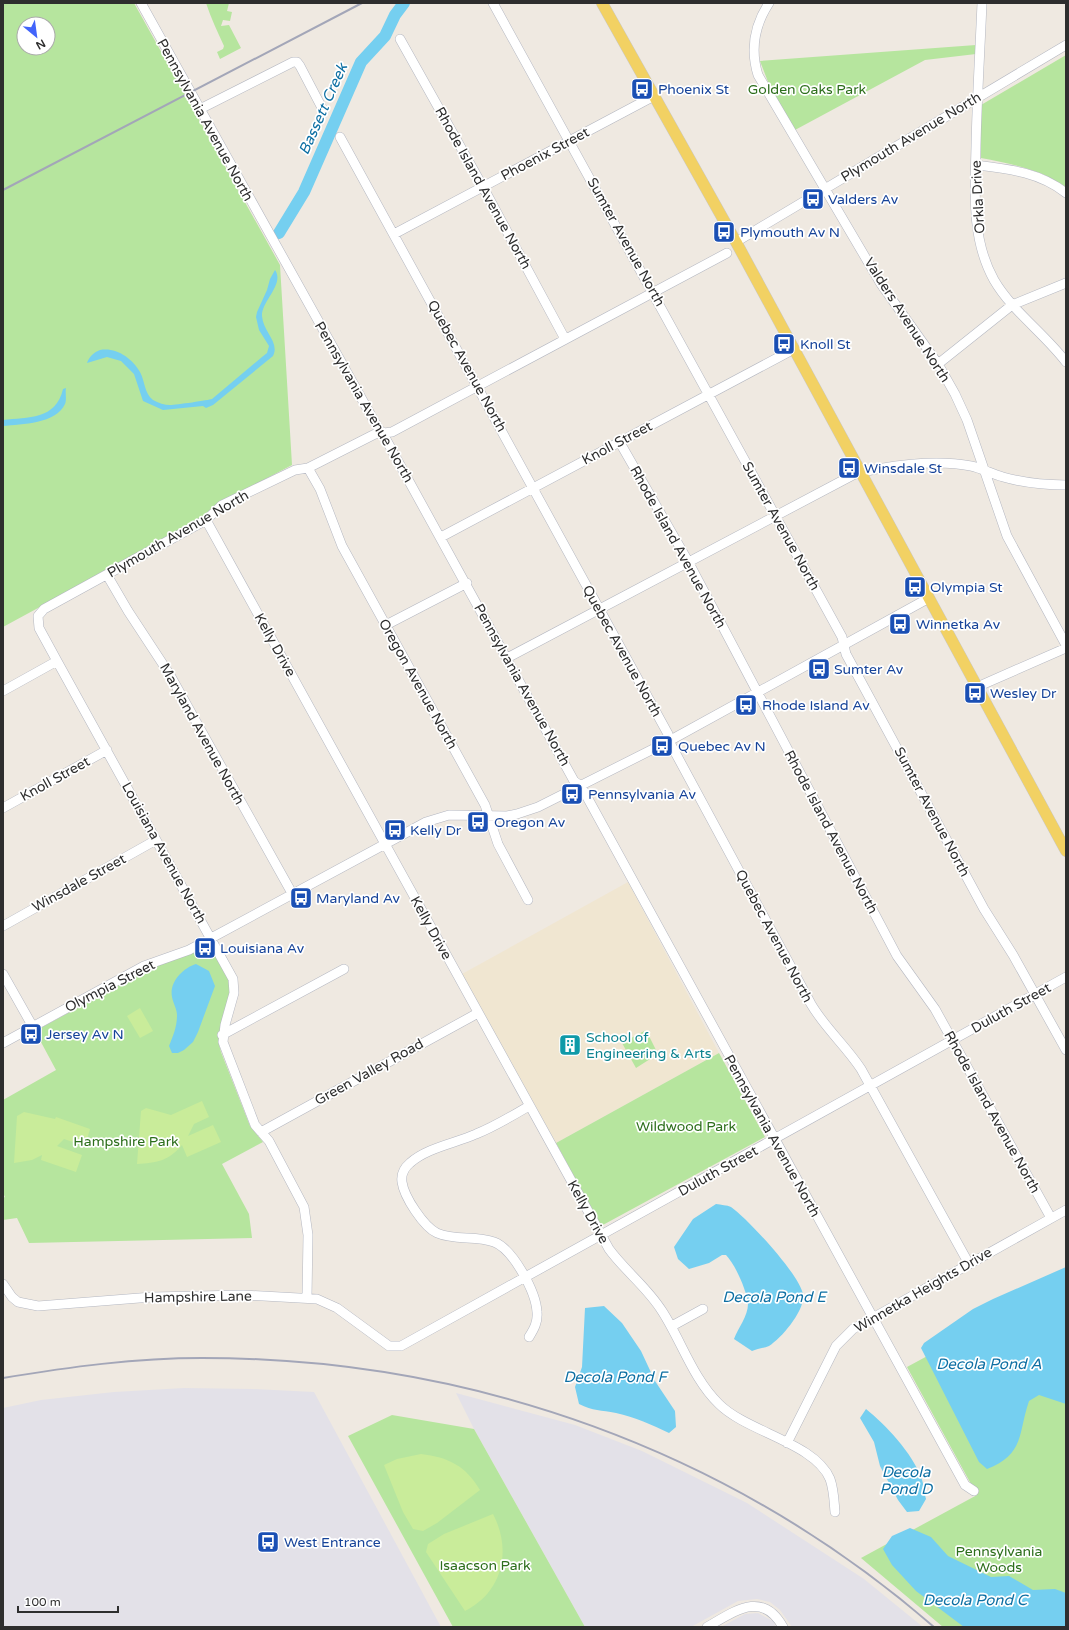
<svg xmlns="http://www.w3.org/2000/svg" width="1069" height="1630" font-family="'Varela Round',sans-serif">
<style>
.industrial{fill:#e3e1e8}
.education{fill:#f0e6d1}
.green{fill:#b6e59e;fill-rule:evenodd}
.pitch{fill:#c9ec9a}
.water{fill:#75cff0}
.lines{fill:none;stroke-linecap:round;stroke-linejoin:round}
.river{stroke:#75cff0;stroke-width:12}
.minor-casing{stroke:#b4b7c1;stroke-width:10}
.major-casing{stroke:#c9c9c9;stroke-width:12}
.minor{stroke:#fff;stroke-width:9}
.major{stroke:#f2d163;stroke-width:11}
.rail{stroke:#a3a6b8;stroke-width:2}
.labels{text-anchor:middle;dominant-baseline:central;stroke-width:3.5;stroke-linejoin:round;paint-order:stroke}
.transit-label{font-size:14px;fill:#164399;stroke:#fff;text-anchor:start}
.park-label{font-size:14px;fill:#2c6e1b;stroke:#fff}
.street-label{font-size:14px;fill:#2e2e2e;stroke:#fff}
.culture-label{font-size:14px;fill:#0d838f;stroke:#fff;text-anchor:start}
.water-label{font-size:15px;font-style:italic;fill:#0d6fa3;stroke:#fff}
</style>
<rect width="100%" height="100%" fill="#efe9e1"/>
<!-- industrial -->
<path class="industrial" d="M184 1388 253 1389 314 1392 441 1627H3V1408L41 1400 114 1392Z
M456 1393 575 1425 642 1451 747 1503 864 1579 923 1627H792L780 1610 770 1602 757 1599 738 1601 691 1627H585L474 1429Z
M758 1613 773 1621 776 1627H721L745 1614Z"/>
<!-- education -->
<path class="education" d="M628 882 719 1053 556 1143 462 974Z"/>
<!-- green -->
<path class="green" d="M3 3H134L280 265 292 465 224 501 189 526 3 627ZM24 24H48V48H24Z
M206 3H229L227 11 232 12 230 21 223 20 221 26 229 25 241 48 220 59 217 52 223 49 224 46C217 31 211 18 206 3Z
M976 45V54L925 60 795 130 770 87 760 61Z
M1066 55V187C1040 169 1012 164 981 158V105Z
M208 947 211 948 229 980 230 991 219 1044 221 1052 250 1126 263 1142 222 1164 249 1214 252 1238 29 1243 17 1218 3 1220V1198L5 1197 3 1193V1100L56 1070 35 1031 147 970Z
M646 1030 658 1054 636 1068 622 1043Z
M719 1053 765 1137 601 1226 556 1143Z
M1066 1281V1627H943L861 1558 977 1495 907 1367Z
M392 1415 474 1429 585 1627H453L348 1436Z"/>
<!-- pitch -->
<path class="pitch" d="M140 1008 153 1031 140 1038 127 1016Z
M202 1101 209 1117 194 1124 188 1136 213 1125 221 1142 187 1157 182 1145C169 1161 156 1163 137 1164L141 1111 146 1108 171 1115Z
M24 1112 55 1119 56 1117 90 1129 85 1146 64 1139 57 1146 82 1155 76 1172 41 1160 42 1155 32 1160 14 1163 17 1116Z
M421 1454C448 1457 466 1466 480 1490L437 1523 423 1531 413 1529 403 1512 384 1465 397 1459Z
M493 1514C512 1550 503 1592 465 1611L426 1552 428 1544 444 1534Z"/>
<!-- water -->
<path class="water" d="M275 270C285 284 261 302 262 316 263 332 280 342 273 356L213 405 206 408 203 406 163 410 143 401 134 374 121 361 107 357 87 363C89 357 94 352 100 350 116 347 132 358 140 372 145 381 144 393 153 400 158 403 165 405 170 405 176 405 209 400 212 399L262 357 267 353 269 346 259 330 256 317 257 312 267 290 270 279Z
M66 388C65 393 67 399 65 404 56 424 22 424 3 426V420C28 417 56 420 63 389Z
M196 964 209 971 215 986 198 1032 193 1042 184 1050 178 1053H172L169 1046C173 1036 177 1027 177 1015 177 1009 173 1003 172 997 169 982 183 968 196 964Z
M716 1204C721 1205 727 1205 731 1207 748 1219 799 1274 803 1294 806 1309 782 1338 769 1346 764 1348 757 1349 752 1351L734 1339C738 1328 748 1316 748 1304 747 1291 735 1264 726 1255H722L709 1263 689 1269 678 1259 674 1247 693 1219Z
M1066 1267V1404L1039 1395 1029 1401C1018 1433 1025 1454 987 1469L979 1462 921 1348 924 1343 973 1309 993 1299Z
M604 1306 622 1323 641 1351 655 1381 675 1411 676 1427 669 1433C652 1425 635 1417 616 1413 601 1410 593 1411 579 1404L575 1387 582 1367 585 1308Z
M866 1409C886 1425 912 1453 921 1477 924 1484 924 1492 926 1499L919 1511 907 1512 898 1500 880 1466 874 1442 860 1418Z
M910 1528 931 1537 948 1556 991 1577 1009 1576 1033 1590 1055 1589 1066 1593V1627H964L916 1591 892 1565 883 1549 892 1536Z"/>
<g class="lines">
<!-- river -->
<path class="river" d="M279 233 304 192 361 62 385 36 395 15 404 3"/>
<!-- minor casing -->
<g class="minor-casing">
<path id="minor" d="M141 3 378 428 383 434 574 781 581 786 965 1485 974 1491
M493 3 842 637 846 654 984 909 1013 955 1066 1050
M769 3C754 26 750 49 758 75L881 284 938 364 955 394 967 420 1007 536 1066 645
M982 3C980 51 977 98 976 146 975 191 971 239 994 280 1012 311 1044 333 1066 362
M400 39 483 187 565 339
M200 109 293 62H297L300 66 322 108
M340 137 668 734 669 741 811 1004C825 1028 846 1046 861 1069L969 1264
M976 165C1009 169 1039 172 1066 193
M394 234 654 96
M736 242 1066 45
M938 364 1012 305 1066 283
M619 441 689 563 897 956 935 1009 1051 1218
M308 468 320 489 342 546 485 805 498 844 528 900
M206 520 609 1249C625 1271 647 1287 662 1311 681 1340 693 1379 719 1404 747 1432 815 1443 830 1479 834 1490 834 1502 835 1512
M441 537 794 349
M107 575 128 611 170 675 293 895
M386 625 467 583
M507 658 853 475C886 465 936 459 971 466 981 468 992 474 1003 477 1024 483 1044 485 1066 485
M977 687 1066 648
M3 691 57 661
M3 808 107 750
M3 926 156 840
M3 974 33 1027
M222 1035 344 969
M3 1043 144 966 189 950 426 822 449 815 507 816 517 814 538 807 669 741 929 598
M261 1132 478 1013
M3 1284 12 1297 18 1302 38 1306 152 1297 243 1295 317 1299 337 1308 389 1346H401L1066 977
M307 1298 308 1235 304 1207 269 1141 255 1125 223 1042 225 1025 234 993 233 979 57 661 39 628 38 616 44 609 206 520 222 505 295 470 308 468 375 434 392 432 727 253
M672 1326 703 1309
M529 1337C534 1329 538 1322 537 1312 536 1292 513 1249 494 1242 476 1235 455 1241 437 1233 424 1227 404 1197 402 1182 401 1175 404 1168 410 1163 426 1148 456 1143 476 1134 494 1127 512 1116 529 1106
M787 1443 836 1346 853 1329 1066 1210
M707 1627C735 1611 762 1590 783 1627"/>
</g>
<!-- major casing -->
<g class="major-casing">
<path id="major" d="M602 3 736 242 1066 851"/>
</g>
<!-- minor -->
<use href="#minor" class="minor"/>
<!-- major -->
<use href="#major" class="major"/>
<!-- rail -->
<path class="rail" d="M3 190 362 3
M3 1378C69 1367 135 1358 202 1358 472 1358 730 1450 934 1627"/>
</g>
<!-- icons -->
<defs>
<g id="bus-square" transform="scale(1.15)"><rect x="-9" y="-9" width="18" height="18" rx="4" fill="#1a4fb4" stroke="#fff"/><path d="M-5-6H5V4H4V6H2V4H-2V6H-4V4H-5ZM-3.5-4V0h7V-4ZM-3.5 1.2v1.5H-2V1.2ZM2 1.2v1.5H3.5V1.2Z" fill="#fff"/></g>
<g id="building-square" transform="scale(1.15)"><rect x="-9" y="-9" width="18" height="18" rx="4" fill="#0f9aa8" stroke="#fff"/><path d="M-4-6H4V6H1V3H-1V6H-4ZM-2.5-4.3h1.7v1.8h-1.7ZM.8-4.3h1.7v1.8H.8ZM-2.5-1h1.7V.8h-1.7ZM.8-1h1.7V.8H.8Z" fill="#fff"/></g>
</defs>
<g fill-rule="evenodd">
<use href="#bus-square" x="642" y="89"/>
<use href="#bus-square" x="813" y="199"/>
<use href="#bus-square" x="724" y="232"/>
<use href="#bus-square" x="784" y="344"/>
<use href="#bus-square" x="849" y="468"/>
<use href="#bus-square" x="915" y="587"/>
<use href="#bus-square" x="900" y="624"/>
<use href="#bus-square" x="819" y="669"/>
<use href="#bus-square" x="975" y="693"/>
<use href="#bus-square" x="746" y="705"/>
<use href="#bus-square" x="662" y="746"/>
<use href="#bus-square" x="572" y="794"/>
<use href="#bus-square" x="478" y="822"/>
<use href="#bus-square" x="395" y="830"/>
<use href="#bus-square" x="301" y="898"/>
<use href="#bus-square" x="205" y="948"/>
<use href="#bus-square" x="31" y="1034"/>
<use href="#building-square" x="570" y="1045"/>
<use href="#bus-square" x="268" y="1542"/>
</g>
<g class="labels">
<!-- transit labels -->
<g class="transit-label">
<text x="658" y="89">Phoenix St</text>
<text x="828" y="199">Valders Av</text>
<text x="740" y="232">Plymouth Av N</text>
<text x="800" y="344">Knoll St</text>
<text x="864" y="468">Winsdale St</text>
<text x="930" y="587">Olympia St</text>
<text x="916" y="624">Winnetka Av</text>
<text x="834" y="669">Sumter Av</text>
<text x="990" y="693">Wesley Dr</text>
<text x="762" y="705">Rhode Island Av</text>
<text x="678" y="746">Quebec Av N</text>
<text x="588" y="794">Pennsylvania Av</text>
<text x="494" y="822">Oregon Av</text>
<text x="410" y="830">Kelly Dr</text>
<text x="316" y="898">Maryland Av</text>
<text x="220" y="948">Louisiana Av</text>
<text x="46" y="1034">Jersey Av N</text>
<text x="284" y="1542">West Entrance</text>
</g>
<!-- park labels -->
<g class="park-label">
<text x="807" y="89">Golden Oaks Park</text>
<text x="686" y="1126">Wildwood Park</text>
<text x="126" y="1141">Hampshire Park</text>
<text x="999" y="1551">Pennsylvania<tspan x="999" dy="16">Woods</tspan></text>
<text x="485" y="1565">Isaacson Park</text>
</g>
<!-- street labels -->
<g class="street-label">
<text transform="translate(205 120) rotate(61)">Pennsylvania Avenue North</text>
<text transform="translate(911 137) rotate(-31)">Plymouth Avenue North</text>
<text transform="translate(545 154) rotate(-28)">Phoenix Street</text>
<text transform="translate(483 188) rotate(61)">Rhode Island Avenue North</text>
<text transform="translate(978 197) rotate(-93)">Orkla Drive</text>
<text transform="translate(626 242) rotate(61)">Sumter Avenue North</text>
<text transform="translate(907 320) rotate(57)">Valders Avenue North</text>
<text transform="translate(467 366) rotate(61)">Quebec Avenue North</text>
<text transform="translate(364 402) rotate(60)">Pennsylvania Avenue North</text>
<text transform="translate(617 443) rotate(-28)">Knoll Street</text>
<text transform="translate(781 526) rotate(61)">Sumter Avenue North</text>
<text transform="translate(178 534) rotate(-30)">Plymouth Avenue North</text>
<text transform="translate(678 547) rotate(61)">Rhode Island Avenue North</text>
<text transform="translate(275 645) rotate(61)">Kelly Drive</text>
<text transform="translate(622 651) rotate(61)">Quebec Avenue North</text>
<text transform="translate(418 684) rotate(61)">Oregon Avenue North</text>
<text transform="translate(522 685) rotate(61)">Pennsylvania Avenue North</text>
<text transform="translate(202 734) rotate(61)">Maryland Avenue North</text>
<text transform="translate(55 779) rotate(-29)">Knoll Street</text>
<text transform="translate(932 812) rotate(62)">Sumter Avenue North</text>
<text transform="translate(831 832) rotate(62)">Rhode Island Avenue North</text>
<text transform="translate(164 853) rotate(61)">Louisiana Avenue North</text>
<text transform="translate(79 883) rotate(-29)">Winsdale Street</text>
<text transform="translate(431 928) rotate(61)">Kelly Drive</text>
<text transform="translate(774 936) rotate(62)">Quebec Avenue North</text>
<text transform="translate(110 986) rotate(-27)">Olympia Street</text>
<text transform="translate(1011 1008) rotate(-29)">Duluth Street</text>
<text transform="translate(369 1072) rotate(-29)">Green Valley Road</text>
<text transform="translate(992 1112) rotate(61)">Rhode Island Avenue North</text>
<text transform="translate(772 1136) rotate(61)">Pennsylvania Avenue North</text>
<text transform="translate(718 1171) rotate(-29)">Duluth Street</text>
<text transform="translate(588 1212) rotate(61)">Kelly Drive</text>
<text transform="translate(923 1290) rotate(-30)">Winnetka Heights Drive</text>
<text transform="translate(198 1297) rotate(-1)">Hampshire Lane</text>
</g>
<!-- culture labels -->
<g class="culture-label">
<text x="586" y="1037">School of<tspan x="586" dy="16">Engineering &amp; Arts</tspan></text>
</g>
<!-- water labels -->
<g class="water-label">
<text transform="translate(323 109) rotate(-66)">Bassett Creek</text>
<text x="774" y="1297">Decola Pond E</text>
<text x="989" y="1364">Decola Pond A</text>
<text x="615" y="1377">Decola Pond F</text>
<text x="906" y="1472">Decola<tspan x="906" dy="17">Pond D</tspan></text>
<text x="975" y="1600">Decola Pond C</text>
</g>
</g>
<!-- border -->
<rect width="1069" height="1630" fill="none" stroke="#2e2e2e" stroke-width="8"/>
<!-- north arrow -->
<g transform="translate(36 36) rotate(151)"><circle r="19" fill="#ffffff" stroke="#ababab"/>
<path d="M0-3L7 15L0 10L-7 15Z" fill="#4264fb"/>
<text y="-6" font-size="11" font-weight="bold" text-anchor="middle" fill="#2e2e2e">N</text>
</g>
<!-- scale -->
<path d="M18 1606v6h100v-6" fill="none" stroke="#2e2e2e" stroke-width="2"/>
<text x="24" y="1606" font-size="12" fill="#2e2e2e" stroke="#ffffff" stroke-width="3" paint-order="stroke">100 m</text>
</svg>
